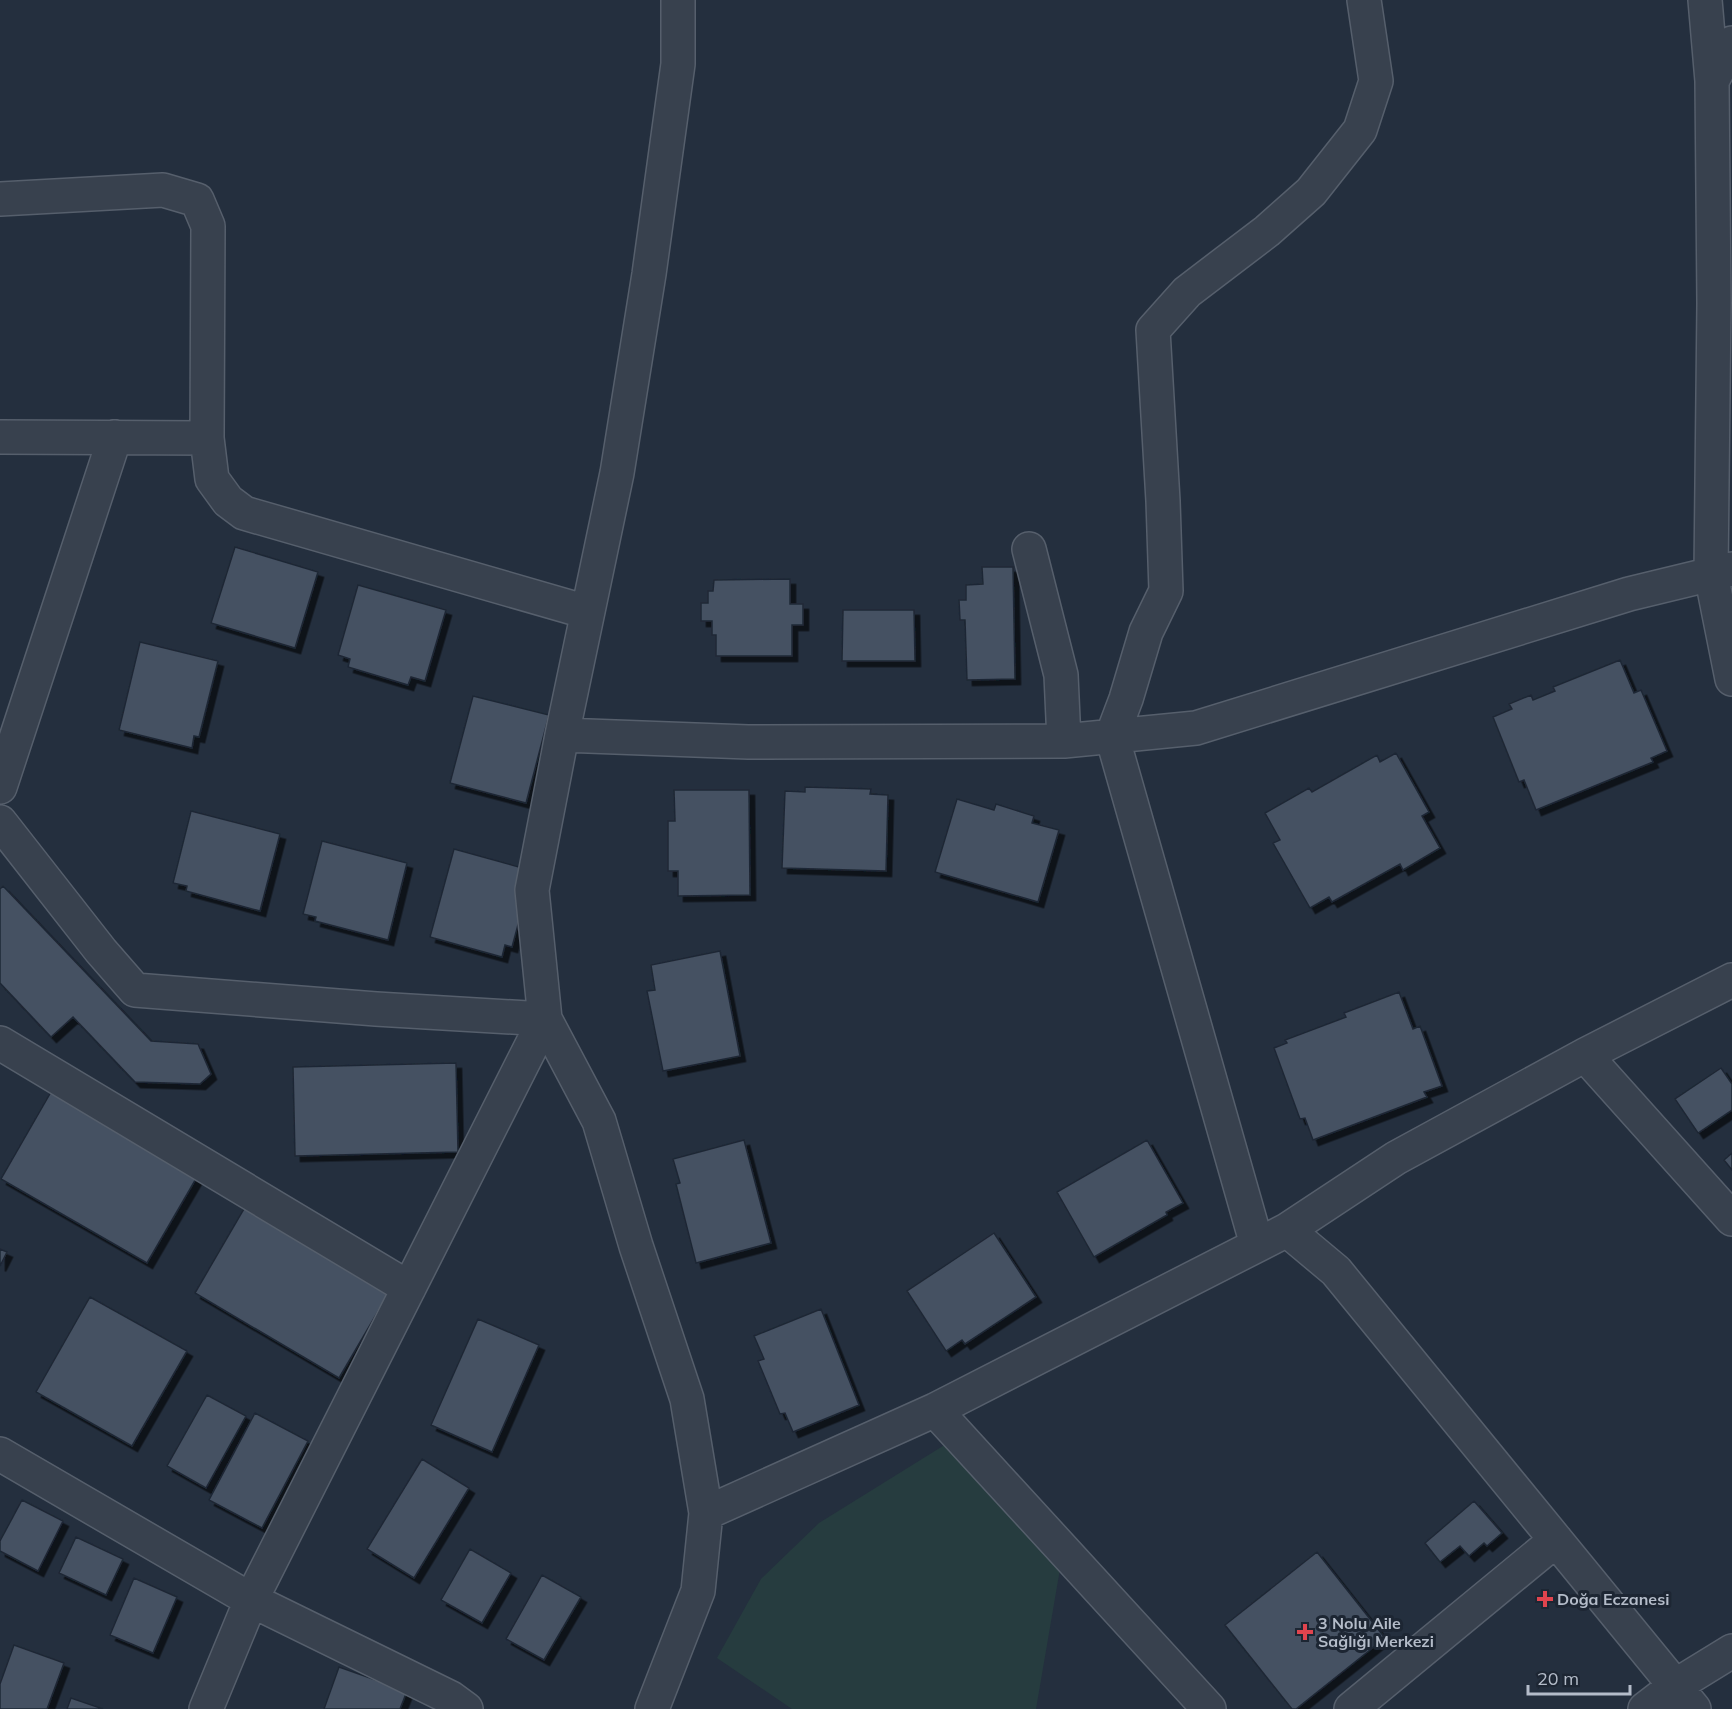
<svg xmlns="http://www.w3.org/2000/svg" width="1732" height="1709" font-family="Mulish,sans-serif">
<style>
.green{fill:#263c3f}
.building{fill:#455162;stroke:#1f2835;stroke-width:1.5;filter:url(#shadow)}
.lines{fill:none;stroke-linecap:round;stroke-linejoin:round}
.minor-casing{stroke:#565f6c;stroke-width:36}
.minor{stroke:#38414e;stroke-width:33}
.health-dot{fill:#e0444e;stroke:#1d2633;stroke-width:2}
.labels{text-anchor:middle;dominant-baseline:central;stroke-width:6;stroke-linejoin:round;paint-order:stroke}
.poi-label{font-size:16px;font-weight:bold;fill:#b4bcc9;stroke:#1d2633;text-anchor:start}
</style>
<defs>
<filter id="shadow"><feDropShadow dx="5.5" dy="5.5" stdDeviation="0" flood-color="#0009"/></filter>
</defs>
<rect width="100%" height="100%" fill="#242f3e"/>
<!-- green -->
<path class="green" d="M951 1441 1060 1569 1036 1709H792L717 1658 761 1579 819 1523Z"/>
<!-- building -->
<path class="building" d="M235 547 318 572 295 648 211 623Z
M982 567H1013L1015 679 967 680 965 620H960L959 600H966V585L983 584Z
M790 579V604H803V625H792V656H716V635H712V621H701V603H708V591H713L714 580Z
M358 585 446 610 425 681 411 677 408 685 348 667 350 659 338 655Z
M843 610H914L915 661H842Z
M140 642 218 661 199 737 194 736 192 748 119 730Z
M1620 660 1634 693 1641 690 1667 751 1651 758 1653 762 1536 810 1524 780 1519 782 1493 717 1512 709 1509 704 1531 695 1533 700 1555 691 1553 687Z
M473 696 549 715 526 803 450 783Z
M1396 753 1429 812 1422 816 1440 848 1403 870 1400 864 1332 902 1329 897 1310 908 1273 843 1280 840 1265 813 1309 788 1312 792 1377 755 1380 762Z
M805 787 871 789 870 794 888 795 886 871 782 868 785 791 805 792Z
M674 790H749L750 895 678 896V871H668V821H675Z
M957 799 994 810 996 804 1034 816 1032 823 1059 830 1038 902 935 872Z
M191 811 280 834 260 911 186 891 187 886 173 883Z
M322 841 407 863 388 940 315 921 316 917 303 914Z
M454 849 526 869 529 884 512 947 505 945 502 957 430 937Z
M3 886 151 1041 198 1044 211 1074 200 1084 135 1082 73 1017 51 1037 0 983V889Z
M720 951 740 1056 663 1071 647 991 655 990 651 965Z
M1399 992 1413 1029 1420 1026 1442 1086 1424 1092 1427 1097 1313 1140 1305 1118 1300 1119 1274 1048 1287 1043 1285 1040 1346 1017 1344 1013Z
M456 1063 458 1152 295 1156 293 1067Z
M1721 1068 1732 1084V1110L1698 1133 1675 1099Z
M51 1092 197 1177 147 1263 1 1179Z
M744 1140 771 1243 696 1263 676 1184 680 1183 673 1159Z
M1147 1140 1183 1203 1166 1212 1167 1215 1094 1257 1057 1192Z
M1732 1153V1170L1724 1160Z
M245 1207 390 1291 339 1378 195 1293Z
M994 1233 1036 1297 965 1344 962 1340 946 1351 907 1291Z
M0 1249 7 1252 0 1266Z
M90 1297 187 1351 132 1446 36 1392Z
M821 1309 859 1405 793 1432 785 1413 780 1414 758 1361 764 1359 754 1336Z
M478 1319 539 1345 492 1452 431 1425Z
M207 1395 246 1416 206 1488 167 1466Z
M255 1413 308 1441 262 1528 209 1500Z
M422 1459 469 1488 414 1578 367 1549Z
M22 1500 63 1521 38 1571 0 1551V1541Z
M1474 1501 1502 1533 1487 1546 1484 1543 1469 1556 1460 1546 1440 1562 1425 1543Z
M76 1537 123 1559 106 1595 59 1573Z
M470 1549 511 1573 482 1623 441 1600Z
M1317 1552 1385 1638 1296 1709H1292L1225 1625Z
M542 1575 581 1597 544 1660 506 1639Z
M134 1578 177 1597 153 1653 110 1635Z
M14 1645 64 1663 47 1709H0V1684Z
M339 1667 407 1691 400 1709H324Z
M71 1698 103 1709H67Z"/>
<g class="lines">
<!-- minor casing -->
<g class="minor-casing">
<path id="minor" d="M1705 0 1712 81
M1732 43 1712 81 1714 303 1711 574 1732 679
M0 199 163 190 197 200 208 226 207 438 212 479 228 501 244 513 587 612
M0 437 207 438
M1029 549 1061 675 1064 741
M562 735 748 742 1064 741 1196 728 1629 594 1732 569
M0 787 115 437
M0 822 101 951 135 990 376 1009 545 1019 251 1600 206 1709
M0 1043 409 1288
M1585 1055 1732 1219
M1287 1230 1336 1271 1694 1709
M1257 1245 1112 736 1126 699 1146 632 1166 591 1163 501 1153 330 1187 292 1267 231 1311 192 1360 130 1376 81 1364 0
M935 1410 1209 1709
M0 1454 251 1600 451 1698 466 1709
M706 1513 935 1410 1287 1230 1396 1158 1585 1055 1732 980
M652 1709 698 1591 706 1513 687 1399 636 1246 599 1121 545 1019 532 890 562 735 617 473 649 274 678 64V0
M1351 1709 1556 1540
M1645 1709 1675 1686 1732 1651"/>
</g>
<!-- minor -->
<use href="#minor" class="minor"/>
</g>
<!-- markers -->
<g class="health-dot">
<path d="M1542 1590h6v6h6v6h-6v6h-6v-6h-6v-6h6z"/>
<path d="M1302 1623h6v6h6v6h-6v6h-6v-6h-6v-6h6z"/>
</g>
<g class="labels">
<!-- poi labels -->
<g class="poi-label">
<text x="1557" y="1599">Doğa Eczanesi</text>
<text x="1318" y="1623">3 Nolu Aile<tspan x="1318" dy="18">Sağlığı Merkezi</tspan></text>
</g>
</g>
<!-- scale -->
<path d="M1528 1685v9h102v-9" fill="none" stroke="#b4bcc9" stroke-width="3"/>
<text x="1537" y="1685" font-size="18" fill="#b4bcc9" stroke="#1d2633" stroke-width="4.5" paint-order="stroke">20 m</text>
</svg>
